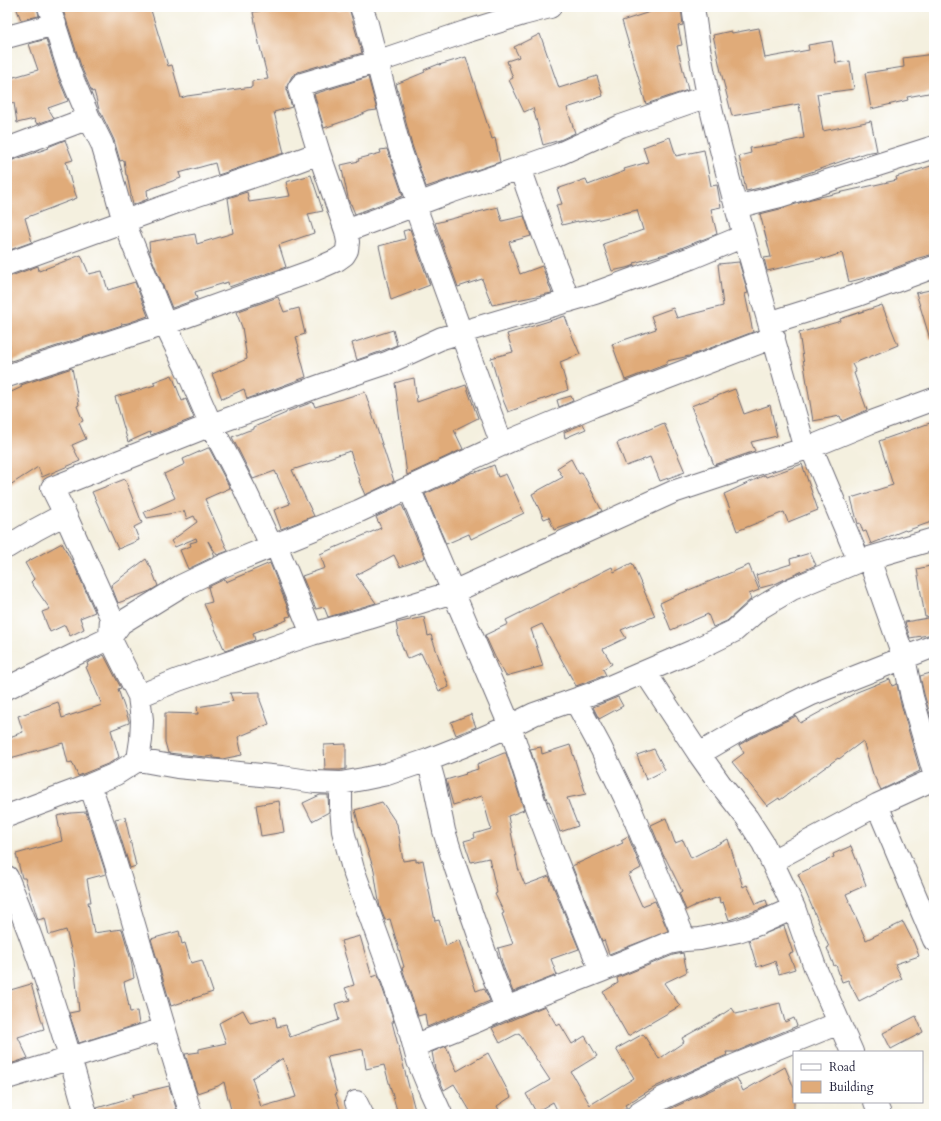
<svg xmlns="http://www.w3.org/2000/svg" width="941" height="1121" font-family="Cardo,serif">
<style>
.building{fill:#e0ab79;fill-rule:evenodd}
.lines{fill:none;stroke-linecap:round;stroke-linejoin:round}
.minor-casing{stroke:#6c6a74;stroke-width:24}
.minor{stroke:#fff;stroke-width:22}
</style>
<rect width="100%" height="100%" fill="#fff"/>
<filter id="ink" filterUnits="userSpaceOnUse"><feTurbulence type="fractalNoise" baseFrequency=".025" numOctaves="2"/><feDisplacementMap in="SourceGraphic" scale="8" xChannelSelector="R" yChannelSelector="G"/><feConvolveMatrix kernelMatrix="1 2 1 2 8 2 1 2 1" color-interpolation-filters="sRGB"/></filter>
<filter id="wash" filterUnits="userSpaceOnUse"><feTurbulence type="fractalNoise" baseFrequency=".012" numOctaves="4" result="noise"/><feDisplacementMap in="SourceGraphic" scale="16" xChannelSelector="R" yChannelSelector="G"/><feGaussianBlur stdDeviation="0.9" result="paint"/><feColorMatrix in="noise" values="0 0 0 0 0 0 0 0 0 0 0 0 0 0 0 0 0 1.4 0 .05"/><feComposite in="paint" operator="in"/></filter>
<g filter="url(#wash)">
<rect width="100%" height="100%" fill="#f4f0df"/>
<g id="blocks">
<!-- building -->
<path class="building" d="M16 7H37L39 16 21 20Z
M62 7H150L168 66 172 65 181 98 187 96 252 87V81L268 79 259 43 253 12 280 7H335L336 11 349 8 362 53 298 72 292 76 287 86V92L292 107 274 112 284 153 218 175 215 163 179 173 181 178 147 190 148 199 133 205 127 175H126L124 160 120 161 114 140 99 109 94 91 92 92 82 69Z
M665 7H681L683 25 678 26 682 45 677 46 688 90 646 104 622 21Z
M759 28 765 58 809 50 808 45 832 41 836 63 850 61 854 89 817 94 823 131 871 121 877 151 865 153 777 184 746 191 739 156 751 153 750 148 772 145 804 138 799 104 732 116 721 72 713 35 731 31 732 33Z
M540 34 559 88 597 76 603 96 567 108 575 133 560 140 543 145 533 108 524 112 509 80 513 78 507 61 519 57 514 47Z
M46 39 58 77 68 101 48 108 54 118 37 124 34 119 17 123 14 103 7 105V79L38 70 29 44Z
M934 54V92L907 97 908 100 871 109 865 73 904 67 903 58Z
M466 57 492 139 495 138 500 162 426 187 411 142 396 84 425 72 424 70 439 64V65Z
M368 77 377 110 369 111 356 117 324 128 314 94Z
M670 137 676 156 704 150 711 186 717 185 721 207 711 209 717 234 668 253 634 263 635 265 630 267 612 271 603 244 643 230 637 210 591 221 590 220 578 222V221L562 225 556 205 562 204 557 189 586 179 588 185 625 171 624 169 648 162 643 147Z
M65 140 73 160 66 162 71 182 77 198 25 218 32 242 7 251V162L49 148 48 147Z
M387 149 403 196 355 214 351 204H350L349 202 341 165 359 161 358 159 381 153 380 150Z
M934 165V254L915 259 916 260 876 275 849 282 842 253 824 259 823 258 767 271 764 258 771 257 760 214 784 208 811 199 897 180 896 177Z
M311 175 323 211 308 214 314 233 279 245 286 267 229 287 228 282 195 292 197 299 172 308 150 254 149 242 195 234 197 244 233 233 228 198 247 192 249 202 290 196 286 182Z
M498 207 502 221 524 216 531 236 509 242 520 274 542 266 552 293 492 305 482 279 458 287 435 223Z
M410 229 430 285 391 300 379 246 405 239 403 231Z
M81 255 89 274 102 271 108 290 135 282 148 316 128 323 121 324 122 325 11 361 7 350V349L10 347 7 334V276H11L38 266 39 271Z
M739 262 748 293 745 294 753 332 689 356 667 361V364L625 380 612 344 656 329 651 316 673 308 677 318 723 306 718 264Z
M934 289V338L930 339 916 293Z
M278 297 284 312 299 308 305 334 296 337 299 347H298L306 377 247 399 244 389 222 399 212 374 247 359 242 327 236 312Z
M882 305 898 345 852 364 856 372 854 373 867 410 842 421 840 416 813 421 799 333 841 321 840 319Z
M565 316 571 333 580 354 560 362 568 390 508 412 503 400 491 358 513 352 507 334Z
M393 330 397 345 382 351 357 360 352 343Z
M72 368 79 405 77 406 83 421 79 423 86 439 72 445 80 461 42 477 38 467 7 487V394L22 387 21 385Z
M172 375 182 401 186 399 194 418 151 435 150 432 128 442 115 397 155 385 153 382Z
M414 378 417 402 466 385 478 418 454 430 463 449 407 475 395 383 405 380Z
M735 389 744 414 770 405 777 436 751 442 755 451 714 465 691 406Z
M365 392 394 481 365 495 359 481H360L350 451 292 470 314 516 281 529 274 510 290 504 275 471 253 479 232 437 247 431 254 429V427L286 413V412L313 402 315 407Z
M571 396 573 401 559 407 557 400Z
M664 423 685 472 660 481 650 457 626 466 617 443Z
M930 423 934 433V521L906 531 905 530 871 544 866 531 863 532 860 523 858 524 851 498 893 485 879 441Z
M583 424 586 429 565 438 564 432Z
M208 448H209L230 488 205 499 228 551 217 555 208 541 215 556 188 569 180 550 191 546 190 543 197 541 196 538 175 547 171 541 197 522 194 516 187 519 184 511 147 518 144 512 175 498 164 474 185 464 183 459Z
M571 459 579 474 582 472 602 511 580 521 554 530 549 517 544 519 532 494 563 477 557 468Z
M802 464 818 510 788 522 784 512 737 531 729 509H730L724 494 765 475 766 477Z
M494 465 498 477 506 474 524 513 471 539 469 534 446 544 425 494 473 472 474 473 477 471V472Z
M125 479 142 523 134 527 139 540 118 549 92 492Z
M402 505 425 558 400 567 394 555 356 575 376 603 328 617 324 607 316 609 302 576 325 568 320 554 381 528 376 517Z
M62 543 71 560H72L95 612 80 618 84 629 70 636 65 625 50 632 42 612 50 609 31 582 34 579 25 563Z
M810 553 816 565 787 578 775 584 760 588 756 575 791 564 790 559Z
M146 559 149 565H150L158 586 150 591 118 603 111 585Z
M270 563 291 616 286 617 287 620 253 633 255 640 225 651 204 604 212 602 208 587 225 579 226 582Z
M632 563 655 616 621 630 626 638 603 649 612 664 603 669 606 675 576 686 542 624 531 629 543 666 506 676 495 657 485 635 508 624 506 620 612 567 614 572Z
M749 565 759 590 749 594 751 599 727 621 713 627 708 614 671 630 660 603 677 595Z
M934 565V616L925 617 917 569Z
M424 617 428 636 431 635 449 687 439 691 421 653 407 659 399 638 396 623Z
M934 617V634L910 638 905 622Z
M104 655 121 688 118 689 129 721V723L111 730 119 757 110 763 78 776 72 762 68 763 63 743 7 759V738L23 732 18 716 58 702 62 718 102 705 86 667 88 666 87 663Z
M934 672V728L924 694 920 676Z
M890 679 892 686 897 684 900 700 920 771 881 790 873 774 863 741 839 759 838 758 780 800 779 798 767 806 732 762 744 753 739 745 751 738 796 716 800 723 857 692Z
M260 692V700L269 724 238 737 242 755 222 759 213 758V756L206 757 168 753 165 742V713L198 714 197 707 233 701 230 693Z
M618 697 623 706 599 719 593 707Z
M471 714 476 727 456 735 451 722Z
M346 744V769L340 770H325L324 745Z
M570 745 586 794 567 798 578 826 560 832 549 801 547 802V800L530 749 541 747 542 754Z
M654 749 665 770 646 780 637 755Z
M504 753H506L524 810 508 816 518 868 525 885 549 876 579 949 551 959 557 975 513 992 503 966 498 948 513 944 502 914 504 913 495 894 497 893 489 858 471 862 464 841 475 838 474 834 491 829 482 796 453 805 446 780 466 774 465 773 478 769 477 764Z
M320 795H328V796L329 812 312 821 303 803Z
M279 801 284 832 261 836 256 805Z
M382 802 397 824 403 861 416 859V862L423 860 435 921 439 920 446 946 459 940 476 991 484 988 490 1001 427 1027 425 1014 418 1016 402 968 404 967 390 919 385 920 380 908 374 870 361 830H360L355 810Z
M86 812 106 874 87 879 91 902H88L94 933 122 929 131 960 134 978 124 982 130 1012 137 1011 139 1024 79 1043 69 1013 79 1011 74 961 66 930 49 935 45 918 38 920 25 878H22L16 854 62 841 57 816 71 813Z
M125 817 136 866 130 868 115 819Z
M666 818 675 843 683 840 691 858 728 839 743 887 747 885 756 904 766 900 768 906 753 912 729 920 723 902 720 903 719 897 696 905 686 910 679 893 682 891 665 857H664L651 825Z
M628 836 641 868 628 875 642 906 655 901 668 931 609 954 604 940 602 941 572 866 623 843 621 840Z
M851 846 866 885 846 894 866 940 903 922 914 943 919 956 895 964 902 979 859 1001 848 980 842 982 836 965 834 966 827 948 829 947 798 874 834 857 833 854Z
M784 926 793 953 789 954 795 969 779 974 775 961 757 967 749 940Z
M179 931 182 944 185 943 191 963 202 960 213 992 171 1006 151 939Z
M360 936 372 977 378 975 394 1022H392L416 1114H398L384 1065 366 1069 363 1049 327 1056 337 1094H335L342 1114H232L224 1082 218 1086 197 1093 185 1054 199 1052V1049L226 1043 219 1023 243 1010 250 1023 275 1017 277 1027 286 1025 290 1037 339 1020 335 1004 350 1000 345 988 354 985 341 941ZM283 1058 296 1097 261 1107 252 1078Z
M683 953 687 972 664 983 680 1006 628 1036 603 992 618 983 617 978 673 955Z
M31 984 44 1029 18 1037 28 1058 7 1065V991Z
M780 1003 785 1022 794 1018 797 1026 735 1052H726L727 1055 657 1086 625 1105 627 1108 616 1114H559L553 1102 536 1112 526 1094 550 1080 519 1033 500 1043 492 1028 545 1006 557 1026 560 1024 572 1044 585 1036 597 1056 571 1072 590 1105 634 1078 616 1049 643 1034 659 1059 684 1042 682 1038 711 1022 732 1008 736 1014Z
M916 1016 923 1032 891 1049 883 1033Z
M446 1046 457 1071 488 1053 511 1097 497 1106 501 1114H472L454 1084 444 1090 435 1069 432 1052Z
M785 1067 794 1088V1114H669L668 1110 737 1078 743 1091Z
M169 1086 178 1114H98L97 1108 133 1097 132 1095Z"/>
</g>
</g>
<g filter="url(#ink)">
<use href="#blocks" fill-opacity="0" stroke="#6c6a74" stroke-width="1"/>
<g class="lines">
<!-- minor casing -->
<g class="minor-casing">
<path id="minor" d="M49 7 70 73 89 118 102 144 110 171 124 222 165 324 188 372 211 425 245 490 272 547
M361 7 366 20 399 146 419 204
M693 7 699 48 708 96 718 138 736 207 805 449
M7 37 55 24
M7 149 89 118
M520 168 543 233 569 301
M415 206 502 445
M736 207 780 196 934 147
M346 231 450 192 520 168 557 155 621 126 708 96
M7 264 177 202 284 166 319 153
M769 323 858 295 934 267
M7 376 165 324 312 271 337 260 344 255 347 250 348 242 346 231 319 153 299 88 302 84 376 62 465 32 523 14 550 7
M811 447 859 561
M409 488 510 726 535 804 555 857 601 971
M276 545 312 634
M7 547 35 530 65 514
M869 559 904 658 912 697 934 773
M645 672 699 754 721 785 747 818 763 843 794 908 816 970 852 1052
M7 688 74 655 110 638 121 623 181 586 223 566 359 511 514 439 593 406 774 337
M139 696 178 680 312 634 369 618 453 592 673 492 754 465 811 447 869 423 934 399
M575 700 601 748 630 808 685 940
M699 754 745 727 812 694 934 646
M138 760 141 740 142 720 139 696 110 638 111 617 65 514 52 488 211 425 339 379 387 363 442 338 595 293 691 258 744 236
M428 760 434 782 444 831 456 869 492 973 506 1008
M341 783V807L343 831 353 869 385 957 410 1031 418 1061 430 1090 441 1114
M90 785C128 893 155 1005 191 1114
M877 805 934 940
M7 816 90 785 116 774 138 760 177 767 282 777 315 782 341 783 363 779 387 774 428 760 466 745 510 726 534 714 602 690 693 651 734 631 760 608 792 589 859 561 934 539
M772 861 877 805 934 779
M7 877C40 954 64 1034 86 1114
M414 1046 479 1020 506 1008 601 971 669 943 685 940 700 939 738 931 758 924 794 908
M7 1078 164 1029
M356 1102 362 1114
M875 1102 880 1114
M638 1114 663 1098 721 1071 839 1023"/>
</g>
<!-- minor -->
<use href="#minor" class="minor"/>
</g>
</g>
<!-- margin -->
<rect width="941" height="1121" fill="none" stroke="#fff" stroke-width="24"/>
<!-- legend -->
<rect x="793" y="1051" width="130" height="52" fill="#ffffff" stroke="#a7a7b1"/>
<rect x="801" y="1064" width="20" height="6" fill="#ffffff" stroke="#a7a7b1"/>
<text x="829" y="1071" font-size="12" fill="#22223b">Road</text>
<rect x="801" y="1081" width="20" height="12" fill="#e0ab79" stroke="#a7a7b1"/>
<text x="829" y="1091" font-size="12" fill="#22223b">Building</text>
</svg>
